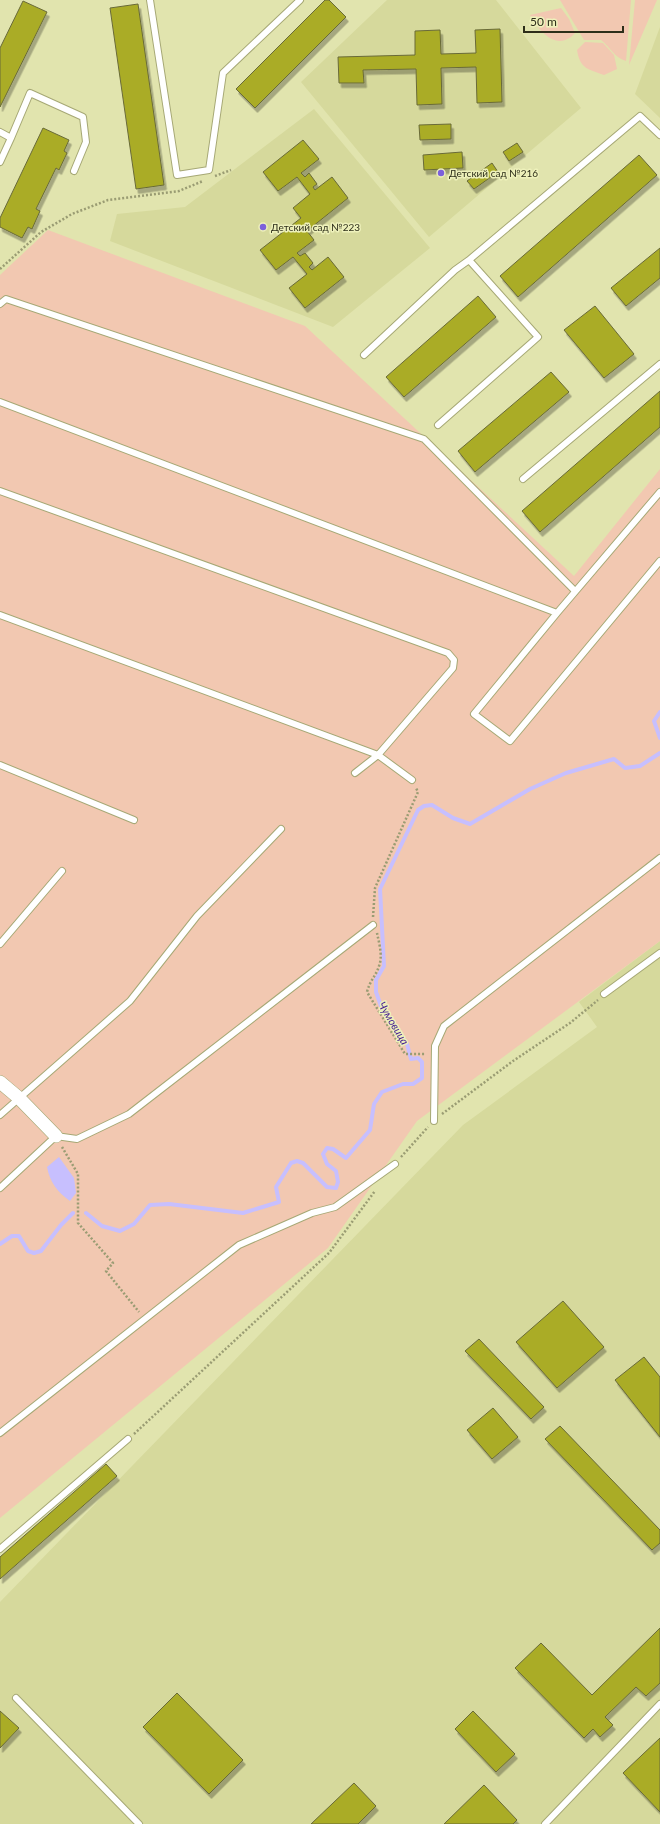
<svg xmlns="http://www.w3.org/2000/svg" width="660" height="1824" font-family="Lato,sans-serif">
<style>
.built{fill:#d6d99c}
.green{fill:#f2c8b1}
.water{fill:#c7bffe}
.lines{fill:none;stroke-linecap:round;stroke-linejoin:round}
.stream{stroke:#c7bffe;stroke-width:4}
.building{fill:#aaac25;stroke:#696a39;filter:url(#shadow)}
.service-casing{stroke:#a6a875;stroke-width:8}
.minor-casing{stroke:#a6a875;stroke-width:14}
.path{stroke:#9a9c73;stroke-width:2.5;stroke-dasharray:2 2;stroke-linecap:butt}
.service{stroke:#fff;stroke-width:6}
.minor{stroke:#fff;stroke-width:13}
.poi-dot{fill:#7c60db;stroke:#eef1bb;stroke-width:1.5}
.labels{text-anchor:middle;dominant-baseline:central;stroke-width:3;stroke-linejoin:round;paint-order:stroke}
.poi-label{font-size:10px;fill:#2d2e19;stroke:#eef1bb;text-anchor:start}
.water-label{font-size:11px;font-style:italic;fill:#441c92;stroke:#eef1bb}
</style>
<defs>
<filter id="shadow"><feDropShadow dx="2.5" dy="4.5" stdDeviation="0" flood-color="#0004"/></filter>
</defs>
<rect width="100%" height="100%" fill="#e1e4ae"/>
<!-- built -->
<path class="built" d="M387 0H496L581 108 429 237 301 82Z
M660 27V118L635 94Z
M314 109 430 248 333 327 110 241 117 214 185 207Z
M660 941V1824H0V1748L19 1728 0 1711V1602L463 1125 597 1027 579 1002Z"/>
<!-- green -->
<path class="green" d="M560 0H631L626 61C615 58 610 47 601 40H584Z
M635 0H657L629 65Z
M561 8 569 19 575 33C557 53 539 31 530 15Z
M585 42 603 43 614 55 617 69 604 75C588 69 580 69 577 50Z
M48 230 305 326 574 576 660 469V941L417 1121 328 1248 0 1518V275Z"/>
<!-- water -->
<path class="water" d="M59 1157 74 1178 76 1193 70 1201C57 1192 50 1182 47 1167Z"/>
<g class="lines">
<!-- stream -->
<path class="stream" d="M660 712 654 721 660 738
M86 1213 102 1226 120 1231 134 1224 150 1205 169 1204 243 1213 279 1202 276 1187 291 1163 297 1161 303 1163 327 1187 336 1188 338 1182 336 1171 327 1164 323 1154 327 1148 333 1149 346 1158 370 1130 374 1104 382 1092 403 1084H413L422 1078V1062L418 1058 411 1059 407 1044 381 1006 376 992V980L384 966 380 889 418 810 424 806 432 805 453 818 470 824 530 789 566 773 614 759 625 768 640 766 660 753
M0 1244 12 1236H19L28 1251 34 1253 41 1251 61 1225 73 1213"/>
</g>
<!-- building -->
<path class="building" d="M325 0H329L346 17 255 108 236 89Z
M23 1 47 12 0 107V48Z
M138 4 164 185 136 189 110 8Z
M500 29 502 102 477 103 476 67 441 68 442 104 417 105 416 69 363 70 364 83H339L338 57 415 55V31L440 30 441 54 476 53 475 30Z
M451 124V139L420 140 419 125Z
M43 128 69 140 64 151 67 153 59 170 56 168 36 209 40 211 32 229 28 227 22 238 0 227V218Z
M303 140 319 159 301 173 305 177 309 173 317 184 313 187 315 190 332 177 348 198 307 231 314 240 297 253 300 256 305 253 313 263 309 267 312 270 328 257 344 277 305 308 289 288 307 274 293 257 276 270 260 250 301 218 293 208 310 194 297 177 278 191 263 172Z
M517 143 523 152 509 161 503 152Z
M462 152 463 168 424 170 423 155Z
M639 155 657 175 518 297 500 276Z
M492 163 498 172 474 189 467 181Z
M660 248V278L626 306 611 288Z
M478 296 496 317 404 397 386 377Z
M595 306 634 354 604 378 564 330Z
M551 372 569 392 475 472 458 451Z
M660 391V427L540 532 522 511Z
M563 1301 604 1347 557 1388 516 1342Z
M479 1339 544 1407 531 1419 465 1351Z
M644 1357 660 1377V1437L615 1380Z
M493 1408 518 1437 492 1459 467 1430Z
M560 1426 660 1530V1543L652 1550 545 1439Z
M106 1464 117 1476 0 1579V1557Z
M660 1628V1683L646 1696 636 1687 605 1717 613 1725 600 1737 593 1729 584 1738 515 1668 541 1643 592 1695Z
M177 1693 243 1760 209 1794 143 1727Z
M0 1711 19 1728 0 1748Z
M473 1711 515 1754 496 1772 455 1729Z
M660 1738V1812L623 1773Z
M354 1783 376 1806 358 1824H311Z
M484 1785 517 1820 513 1824H444Z"/>
<g class="lines">
<!-- service casing -->
<g class="service-casing">
<path id="service" d="M150 0 177 175 209 170 223 73 300 0
M0 132 11 138 30 93 83 117 86 142 74 171
M0 162 11 138
M469 260 640 116 660 135
M0 304 6 299 424 439 575 591
M364 355 455 270 469 260 538 337 438 425
M0 402 557 613 660 492
M523 479 660 364
M0 491 448 653 454 660 453 668 378 755 355 773
M557 613 474 714 510 741 660 561
M0 615 378 755 412 780
M0 765 134 820
M0 944 62 871
M604 994 660 953
M0 1115 130 1001 197 916 281 829
M434 1121 435 1046 444 1026 660 858
M0 1188 56 1136 77 1139 129 1114 373 925
M0 1433 239 1245 312 1213 335 1207 395 1164
M0 1549 128 1439
M16 1698 139 1824
M545 1824 660 1704"/>
</g>
<!-- minor casing -->
<g class="minor-casing">
<path id="minor" d="M0 1082 19 1098 56 1136"/>
</g>
<!-- path -->
<path class="path" d="M215 176 231 170
M0 269 41 232 72 214 108 200 179 191 203 181
M373 917 375 888 418 792 416 788
M377 933C379 943 383 956 379 966 376 976 370 980 367 992L405 1054H426
M442 1114 513 1061 570 1023 598 1000
M62 1147 78 1174V1223L113 1263 106 1271 139 1312
M401 1157 428 1127
M134 1434 329 1253 375 1191"/>
<!-- service -->
<use href="#service" class="service"/>
<!-- minor -->
<use href="#minor" class="minor"/>
</g>
<!-- markers -->
<g class="poi-dot">
<circle cx="441" cy="173" r="4"/>
<circle cx="263" cy="227" r="4"/>
</g>
<g class="labels">
<!-- poi labels -->
<g class="poi-label">
<text x="449" y="173">Детский сад №216</text>
<text x="271" y="227">Детский сад №223</text>
</g>
<!-- water labels -->
<g class="water-label">
<text transform="translate(394 1023) rotate(59)">Чумовица</text>
</g>
</g>
<!-- scale -->
<path d="M524 26v6h99v-6" fill="none" stroke="#2d2e19" stroke-width="2"/>
<text x="530" y="26" font-size="12" fill="#2d2e19" stroke="#eef1bb" stroke-width="3" paint-order="stroke">50 m</text>
</svg>
